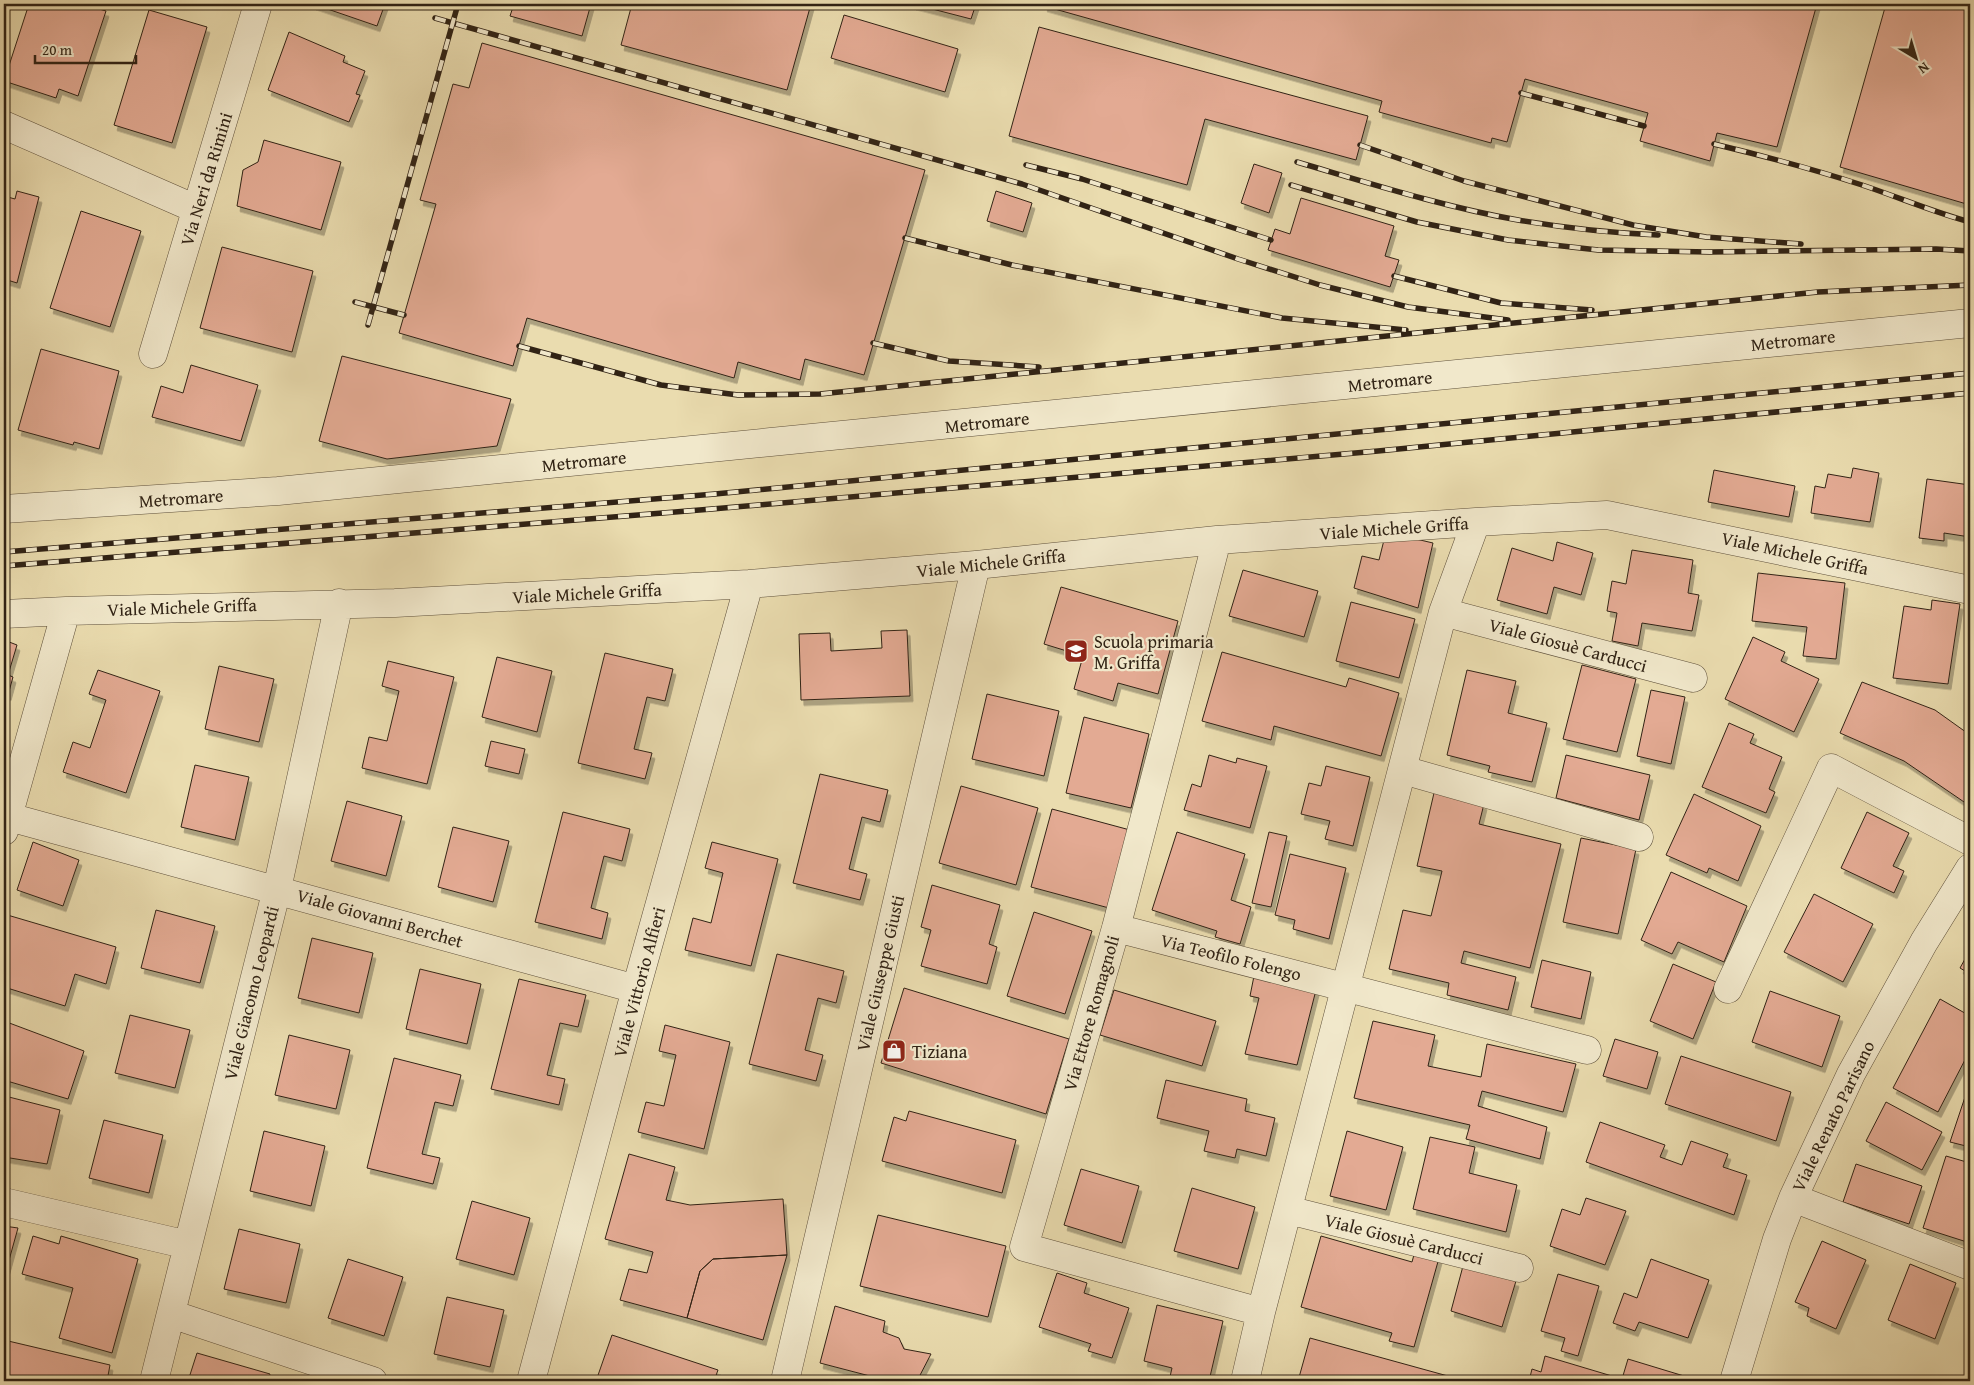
<svg xmlns="http://www.w3.org/2000/svg" width="1974" height="1385" font-family="'Gentium Book Plus',serif">
<style>
.building{fill:#e3aa93;stroke:#312315;filter:url(#shadow)}
.lines{fill:none;stroke-linecap:round;stroke-linejoin:round}
.minor-casing{stroke:#5f513c;stroke-width:29}
.minor{stroke:#f1e8cb;stroke-width:28}
.rail-casing{stroke:#312315;stroke-width:5.5}
.rail{stroke:#f1e8cb;stroke-width:4;stroke-dasharray:11;stroke-linecap:butt}
.labels{text-anchor:middle;dominant-baseline:central;stroke-width:4.5;stroke-linejoin:round;paint-order:stroke}
.street-label{font-size:18px;fill:#312315;stroke:#f1e8cb}
.poi-label{font-size:18px;fill:#312315;stroke:#f1e8cb;text-anchor:start}
</style>
<defs>
<filter id="shadow"><feDropShadow dx="3" dy="5.5" stdDeviation="0" flood-color="#0004"/></filter>
</defs>
<rect width="100%" height="100%" fill="#eadcaf"/>
<filter id="stains"><feTurbulence type="fractalNoise" baseFrequency=".004" numOctaves="4"/><feColorMatrix values="0 0 0 0 .2 0 0 0 0 .09 0 0 0 0 .02 0 0 0 .5 -.17"/></filter>
<radialGradient id="worn" r=".72"><stop offset=".6" stop-color="#630" stop-opacity="0"/><stop offset="1" stop-color="#630" stop-opacity=".3"/></radialGradient>
<!-- building -->
<path class="building" d="M29 4H82L106 11 78 96 59 89 56 98 4 81Z
M313 4H385L377 26Z
M514 4H591L582 36 510 16Z
M632 4H811L787 90 621 45Z
M913 4H976L971 19Z
M1045 4H1817L1777 147 1717 133 1710 161 1640 141 1648 113 1525 79 1507 142 1492 138 1491 143 1379 112 1382 101 1044 6Z
M1886 4H1970V205L1840 167Z
M149 10 207 27 172 143 114 125Z
M844 15 958 49 945 92 831 58Z
M1039 27 1368 116 1356 160 1205 119 1187 185 1009 136Z
M289 32 345 56 343 62 365 71 356 94 360 95 349 122 268 90Z
M482 43 925 170 864 375 805 359 800 380 738 362 734 378 527 318 513 366 399 333 436 204 420 200 453 84 469 88Z
M264 140 341 162 321 230 237 206 243 170 258 162Z
M1254 164 1282 173 1269 213 1241 203Z
M17 191 39 197 17 283 4 279V196L15 199Z
M996 191 1032 203 1023 232 987 221Z
M1301 198 1394 226 1385 256 1399 260 1390 287 1268 250 1275 229 1290 234Z
M81 211 141 231 110 327 50 308Z
M222 247 313 271 292 352 200 328Z
M41 349 119 371 99 449 74 442 73 445 18 430Z
M342 356 511 399 497 446 387 459 319 441Z
M191 365 258 385 241 441 152 417 161 386 183 393Z
M1853 468 1879 473 1870 522 1811 513 1815 486 1825 488 1828 474 1851 478Z
M1714 470 1795 486 1789 517 1708 502Z
M1927 479 1970 485V537L1944 533V541L1919 538Z
M1386 532 1433 543 1418 608 1354 588 1362 556 1379 560Z
M1557 542 1593 553 1581 595 1554 587 1547 614 1497 600 1512 548 1553 561Z
M1632 550 1693 560 1688 593 1699 595 1692 631 1642 623 1638 646 1612 641 1617 613 1607 611 1612 581 1626 584Z
M1243 570 1318 591 1304 637 1229 616Z
M1758 573 1845 583 1836 659 1803 656 1807 627 1752 621Z
M1061 587 1178 621 1158 694 1118 683 1113 701 1074 689 1083 656 1044 644Z
M1932 600 1960 604 1948 684 1893 678 1904 606 1931 610Z
M1351 602 1415 619 1399 678 1336 661Z
M907 630 910 696 801 700 799 634 830 633 831 651 882 648 881 631Z
M1753 637 1785 652 1781 661 1819 679 1794 732 1725 699Z
M4 640 17 645 8 675 13 677 8 695 4 693Z
M1222 652 1346 687 1349 678 1399 693 1381 756 1274 726 1271 740 1202 721Z
M605 653 673 669 665 701 647 697 634 749 652 753 645 779 578 763Z
M497 657 552 671 537 732 482 717Z
M388 661 454 677 427 784 362 768 369 737 387 741 399 691 382 686Z
M1582 665 1636 679 1617 752 1563 739Z
M219 666 274 679 259 742 205 729Z
M98 670 160 691 126 793 63 772 73 742 90 748 106 700 89 694Z
M1467 670 1516 681 1508 713 1547 723 1532 782 1488 772 1490 766 1447 755Z
M1862 682 1935 710 1970 735V800L1967 804 1904 761 1840 733Z
M1651 690 1685 697 1671 764 1637 756Z
M987 694 1059 711 1044 776 972 759Z
M1084 717 1149 734 1131 808 1066 793Z
M1729 723 1754 734 1750 743 1782 757 1769 789 1775 792 1766 813 1702 787Z
M491 741 525 749 519 774 485 766Z
M1209 755 1236 763 1237 758 1267 766 1250 828 1184 810 1192 784 1201 787Z
M1566 755 1650 775 1639 820 1556 798Z
M195 765 249 777 235 840 181 827Z
M1326 766 1370 777 1353 846 1325 839 1330 821 1301 814 1309 783 1321 786Z
M820 774 888 790 880 822 862 817 849 869 867 874 860 900 793 883Z
M961 786 1038 808 1016 885 939 863Z
M1434 793 1484 804 1479 824 1561 844 1530 968 1464 951 1461 963 1516 977 1508 1010 1447 995 1449 983 1389 969 1403 910 1431 916 1442 871 1417 866Z
M1694 794 1761 826 1738 881 1709 868 1707 873 1666 855Z
M347 801 402 816 386 876 331 861Z
M1052 809 1130 830 1109 908 1031 887Z
M563 812 630 829 622 861 604 856 591 908 608 913 602 939 535 922Z
M1867 812 1909 833 1893 866 1904 871 1894 893 1841 868Z
M453 827 509 841 493 902 438 887Z
M1177 832 1245 854 1231 900 1251 907 1240 944 1215 937 1217 931 1152 910Z
M1269 832 1287 836 1271 907 1252 903Z
M1581 838 1636 849 1618 934 1563 922Z
M33 842 79 860 63 906 17 890Z
M712 842 778 859 751 966 685 950 693 918 711 923 723 873 705 868Z
M1290 854 1346 868 1329 939 1293 929 1295 920 1275 915Z
M1671 872 1747 906 1724 962 1678 942 1672 954 1641 940Z
M932 885 1000 905 989 944 997 947 987 984 921 966 931 930 921 927Z
M1814 894 1873 924 1843 982 1784 952Z
M156 910 215 926 200 983 141 968Z
M1034 912 1092 931 1065 1014 1007 996Z
M4 914 116 947 106 984 75 974 65 1006 4 987Z
M312 938 373 953 359 1013 298 998Z
M1970 950V974L1960 968Z
M777 954 844 971 836 1003 818 998 805 1050 823 1055 816 1081 749 1064Z
M1542 960 1591 972 1581 1019 1531 1007Z
M1673 964 1716 982 1693 1039 1650 1021Z
M420 969 481 984 467 1044 406 1029Z
M1255 971 1317 986 1297 1065 1245 1054 1259 998 1250 996Z
M519 979 586 995 578 1027 560 1023 547 1075 565 1079 559 1105 491 1089Z
M904 988 1069 1039 1046 1114 881 1063Z
M1114 990 1216 1021 1202 1066 1100 1035Z
M1770 991 1840 1016 1822 1067 1752 1042Z
M1940 999 1970 1016V1055L1968 1054 1938 1112 1893 1088Z
M130 1015 190 1030 175 1088 115 1073Z
M4 1021 84 1051 68 1099 7 1081 5 1096 60 1110 47 1164 4 1157Z
M1373 1021 1435 1035 1428 1066 1481 1077 1487 1044 1576 1064 1563 1112 1482 1091 1478 1106 1547 1127 1540 1159 1466 1139 1470 1125 1354 1098Z
M665 1025 730 1042 704 1149 638 1132 646 1102 664 1106 676 1055 659 1051Z
M289 1035 350 1050 336 1109 275 1095Z
M1615 1039 1658 1052 1647 1089 1603 1076Z
M1681 1056 1791 1092 1776 1141 1665 1104Z
M394 1058 461 1075 453 1106 435 1102 422 1154 440 1158 433 1184 367 1168Z
M1166 1080 1247 1099 1245 1111 1275 1118 1266 1156 1237 1149 1235 1158 1204 1151 1209 1131 1157 1118Z
M1970 1082V1147L1950 1142Z
M1886 1102 1942 1132 1922 1170 1866 1141Z
M909 1111 1016 1140 1002 1193 882 1161 894 1117 906 1121Z
M104 1120 163 1135 149 1193 89 1178Z
M1600 1122 1665 1145 1660 1157 1682 1165 1691 1141 1728 1154 1723 1167 1747 1175 1734 1215 1586 1162Z
M264 1131 325 1146 311 1206 250 1191Z
M1347 1131 1403 1147 1386 1210 1330 1196Z
M1430 1137 1475 1147 1469 1173 1517 1185 1506 1232 1413 1209Z
M629 1154 675 1167 666 1200 690 1205 783 1199 787 1255 713 1259 700 1271 687 1318 620 1300 629 1269 647 1273 653 1252 605 1239Z
M1946 1156 1970 1163V1243L1923 1228Z
M1856 1164 1922 1186 1909 1224 1843 1202Z
M1081 1169 1139 1186 1122 1243 1064 1225Z
M1192 1188 1255 1207 1238 1269 1174 1251Z
M1586 1198 1626 1211 1605 1265 1550 1246 1562 1209 1580 1215Z
M472 1201 530 1218 514 1275 456 1259Z
M878 1215 1006 1246 988 1317 860 1286Z
M4 1226 18 1228 6 1271H4Z
M239 1229 300 1244 286 1303 224 1289Z
M33 1236 59 1244 61 1236 138 1259 112 1353 59 1338 73 1288 22 1274Z
M1321 1236 1412 1262 1415 1251 1439 1258 1414 1347 1389 1341 1392 1333 1301 1307Z
M1822 1241 1866 1260 1836 1329 1807 1316 1809 1308 1795 1302Z
M787 1255 763 1340 687 1318 700 1271 713 1259Z
M348 1259 403 1277 384 1336 328 1318Z
M1651 1259 1709 1280 1688 1338 1639 1322 1635 1331 1613 1323 1624 1293 1637 1298Z
M1910 1264 1956 1283 1935 1339 1888 1320Z
M1463 1266 1516 1281 1502 1327 1451 1311Z
M1057 1273 1087 1283 1084 1293 1129 1308 1112 1358 1088 1351 1091 1344 1039 1327Z
M1558 1274 1599 1286 1578 1356 1561 1351 1565 1338 1541 1331Z
M447 1297 504 1310 490 1367 434 1354Z
M1157 1305 1223 1321 1209 1381H1169L1172 1368 1144 1361Z
M835 1306 885 1321 883 1332 899 1338 904 1349 931 1354 917 1381H889L820 1363Z
M612 1335 718 1370 714 1381H596Z
M1310 1338 1466 1381H1298Z
M4 1340 110 1365 107 1381H4Z
M197 1353 270 1374 268 1381H188Z
M1545 1356 1622 1379 1628 1359 1684 1376 1682 1381H1529L1532 1369 1541 1372Z"/>
<g class="lines">
<!-- minor casing -->
<g class="minor-casing">
<path id="minor" d="M4 125 196 209
M153 354 258 4
M4 509 278 491 1970 323
M1217 540 1116 928 1024 1247 1261 1312
M1443 612 1693 678
M4 614 66 611 395 603 749 584 976 565 1217 540 1476 522 1607 515 1970 590
M1403 770 1639 837
M9 817 636 989
M4 831 66 611
M1116 928 1587 1050
M1728 989 1831 768 1970 841
M1793 1198 1970 1266
M4 1202 188 1245
M1288 1210 1519 1268
M171 1314 373 1381
M154 1381 277 889 339 603
M531 1381 636 989 749 584
M785 1381 976 565
M1245 1381 1261 1312 1443 612 1476 522
M1734 1381 1777 1239 1793 1198 1851 1074 1924 942 1970 868"/>
</g>
<!-- minor -->
<use href="#minor" class="minor"/>
<!-- rail casing -->
<g class="rail-casing">
<path id="rail" d="M435 18 1022 184 1238 259 1320 285 1408 307 1508 320
M1521 93 1644 126
M1714 144C1764 156 1813 169 1862 185 1898 197 1933 212 1970 222
M1360 145 1464 181 1633 225 1706 237 1801 244
M1297 162C1369 183 1444 207 1518 220 1565 228 1611 233 1658 235
M1026 165 1082 179 1271 240
M1291 185 1417 222 1508 240 1598 250 1710 252 1936 249 1970 251
M905 238 1012 265 1282 318 1406 330
M1394 276 1501 303 1592 310
M355 302 404 315
M368 325 458 4
M873 343 949 361 1039 367
M519 346 661 385 738 395 820 394 1818 292 1970 285
M4 552 715 494 1970 373
M4 566 712 509 1378 451 1970 393"/>
</g>
<!-- rail -->
<use href="#rail" class="rail"/>
</g>
<!-- icons -->
<defs>
<g id="school-square" transform="scale(1.25)"><rect x="-9" y="-9" width="18" height="18" rx="4" fill="#8f2418" stroke="#f1e8cb"/><path d="M0-5L7-2L0 1L-7-2ZM-4 1L0 2.5L4 1V4Q0 6-4 4Z" fill="#fff"/></g>
<g id="shop-square" transform="scale(1.25)"><rect x="-9" y="-9" width="18" height="18" rx="4" fill="#8f2418" stroke="#f1e8cb"/><path d="M-5-2.5h2.3a2.7 3.5 0 0 1 5.4 0H5L5.5 6h-11ZM-1.5-2.5h3a1.5 2.3 0 0 0-3 0Z" fill="#fff"/></g>
</defs>
<g fill-rule="evenodd">
<use href="#school-square" x="1076" y="651"/>
<use href="#shop-square" x="894" y="1051"/>
</g>
<g class="labels">
<!-- street labels -->
<g class="street-label">
<text transform="translate(206 179) rotate(-73)">Via Neri da Rimini</text>
<text transform="translate(1793 340) rotate(-6)">Metromare</text>
<text transform="translate(1390 381) rotate(-6)">Metromare</text>
<text transform="translate(987 422) rotate(-6)">Metromare</text>
<text transform="translate(584 461) rotate(-6)">Metromare</text>
<text transform="translate(181 498) rotate(-4)">Metromare</text>
<text transform="translate(1394 528) rotate(-4)">Viale Michele Griffa</text>
<text transform="translate(1795 553) rotate(12)">Viale Michele Griffa</text>
<text transform="translate(991 563) rotate(-6)">Viale Michele Griffa</text>
<text transform="translate(587 593) rotate(-3)">Viale Michele Griffa</text>
<text transform="translate(182 607) rotate(-2)">Viale Michele Griffa</text>
<text transform="translate(1568 645) rotate(15)">Viale Giosuè Carducci</text>
<text transform="translate(380 918) rotate(16)">Viale Giovanni Berchet</text>
<text transform="translate(1231 957) rotate(14)">Via Teofilo Folengo</text>
<text transform="translate(880 973) rotate(-77)">Viale Giuseppe Giusti</text>
<text transform="translate(639 982) rotate(-75)">Viale Vittorio Alfieri</text>
<text transform="translate(251 993) rotate(-76)">Viale Giacomo Leopardi</text>
<text transform="translate(1091 1013) rotate(-74)">Via Ettore Romagnoli</text>
<text transform="translate(1833 1116) rotate(-64)">Viale Renato Parisano</text>
<text transform="translate(1404 1239) rotate(14)">Viale Giosuè Carducci</text>
</g>
<!-- poi labels -->
<g class="poi-label">
<text x="1094" y="641">Scuola primaria<tspan x="1094" dy="21">M. Griffa</tspan></text>
<text x="912" y="1051">Tiziana</text>
</g>
</g>
<!-- margin -->
<rect width="1974" height="1385" fill="none" stroke="#eadcaf" stroke-width="20"/>
<rect x="5" y="5" width="1964" height="1375" fill="none" stroke="#312315" stroke-width="2.5"/>
<rect x="10" y="10" width="1954" height="1365" fill="none" stroke="#312315"/>
<!-- north arrow -->
<g transform="translate(1916 58) rotate(142)" stroke="#f1e8cb" stroke-width="4" paint-order="stroke">
<path d="M0-4L9 19L0 12L-9 19Z" fill="#312315"/>
<text y="-8" font-size="14" font-weight="bold" text-anchor="middle" fill="#312315">N</text>
</g>
<!-- scale -->
<path d="M35 55v8h101v-8" fill="none" stroke="#312315" stroke-width="2.5"/>
<text x="42" y="55" font-size="15" fill="#312315" stroke="#f1e8cb" stroke-width="4" paint-order="stroke">20 m</text>
<rect width="100%" height="100%" filter="url(#stains)"/>
<rect width="100%" height="100%" fill="url(#worn)"/>
</svg>
